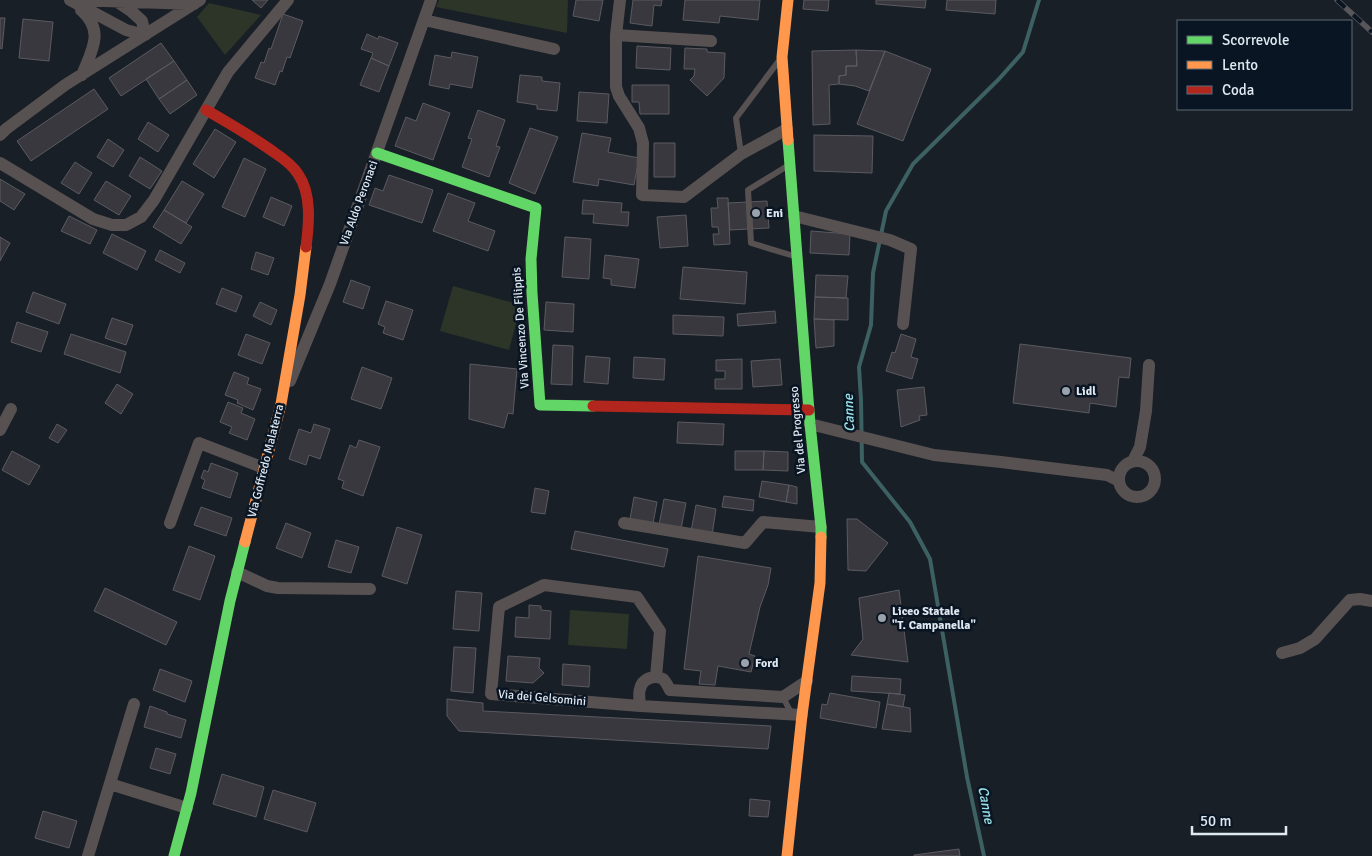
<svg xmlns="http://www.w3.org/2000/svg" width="1372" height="856" font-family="Signika,sans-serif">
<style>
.green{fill:#2c3528}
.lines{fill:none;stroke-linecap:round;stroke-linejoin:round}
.stream{stroke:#3d6063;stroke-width:4}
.building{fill:#38383e;stroke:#5b5a61}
.lane{stroke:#585151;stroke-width:6}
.street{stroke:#585151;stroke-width:12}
.fast{stroke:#63d668;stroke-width:11}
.slow{stroke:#ff974d;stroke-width:11}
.jam{stroke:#b3261e;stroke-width:11}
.rail-casing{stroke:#58565a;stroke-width:5.5}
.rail{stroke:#091522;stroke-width:4;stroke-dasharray:11;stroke-linecap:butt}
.poi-dot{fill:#9aa2ab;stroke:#091522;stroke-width:2}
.labels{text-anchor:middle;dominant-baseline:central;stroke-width:5;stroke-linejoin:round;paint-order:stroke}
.street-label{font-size:12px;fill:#e0e9f2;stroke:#091522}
.poi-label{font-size:12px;font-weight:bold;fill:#e0e9f2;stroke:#091522;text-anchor:start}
.water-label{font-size:14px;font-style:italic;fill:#9be3ea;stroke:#091522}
</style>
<rect width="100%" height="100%" fill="#181f26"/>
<!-- green -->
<path class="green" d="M439 0H568L567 33 436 7Z
M209 3 261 15 225 55 197 17Z
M453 286 521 305 509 350 440 331Z
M570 610 629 614 627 649 568 645Z"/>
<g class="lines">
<!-- stream -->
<path class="stream" d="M984 856 967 777 930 559 910 522 862 462 861 400 859 367 871 325 873 273 886 211 913 164 999 79 1023 52 1039 0"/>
</g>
<!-- building -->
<path class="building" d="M252 0H268L261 8Z
M576 0H603L599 21 573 16Z
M633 0H662L661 6 654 5 652 26 630 23Z
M685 0H760L758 20 720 16 719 23 683 20Z
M804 0H829L828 11 803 9Z
M876 0H926L925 8 876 4Z
M947 0H996L995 14 946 10Z
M283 14 303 21 290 58 287 57 282 72 280 71 275 85 255 78 261 62 264 63 269 48 271 49Z
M0 18H5L2 49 0 48Z
M23 19 53 22 49 61 19 58Z
M367 34 378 39 379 36 398 43 389 66 371 58 373 53 361 49Z
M161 43 174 61 121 96 109 78Z
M637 46 671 48 670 70 636 68Z
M685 48 707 49V52L725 53 724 78 707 96 690 80 694 76 695 69H684Z
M856 50 857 66H846V75L839 76V84L829 85 830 124 813 125 812 51Z
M856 50 885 51 869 91 855 86 839 84V76L846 75V66H857Z
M885 51 931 69 903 141 857 124Z
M452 52 478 57 472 88 450 84 449 89 429 85 435 55 451 58Z
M371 58 389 66 379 92 360 85Z
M174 61 187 80 159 99 146 79Z
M520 75 542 77V81L560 83 557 111 537 109V105L517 102Z
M187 80 197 95 170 114 159 99Z
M632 85H669V114H640L639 102H632Z
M94 89 108 109 31 161 17 141Z
M579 92 609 94 607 123 577 121Z
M423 103 450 113 433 160 395 146 406 117 416 121Z
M478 110 505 120 496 146 500 147 489 177 462 167 472 139 468 138Z
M148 122 169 135 158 152 138 139Z
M530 128 558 137 535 194 509 183Z
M215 129 236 142 214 178 193 164Z
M582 133 611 138 608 152 639 158 634 185 599 179 598 186 573 182Z
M814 135 873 136 872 173 814 171Z
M108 139 124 150 113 167 97 157Z
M654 143H675V177H654Z
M140 157 162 171 150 189 129 176Z
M244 158 266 169 245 217 222 207Z
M75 162 92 173 79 194 61 183Z
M389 175 433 190 422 223 369 205 375 188 383 191Z
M0 179 25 194 14 210 0 201Z
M106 181 131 196 119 215 94 200Z
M182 181 204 194 186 223 164 210Z
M448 193 475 203 468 221 495 231 488 251 433 231Z
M271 197 292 206 284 226 263 217Z
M717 198H728L730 244 714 245 713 234H719L718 227H712L711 208H718Z
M583 200 622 203 621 212H629L628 226 593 223 594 214H582Z
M767 201 769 228 730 230 728 203Z
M164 210 192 227 181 244 153 227Z
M686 215 688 246 660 248 657 217Z
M69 216 97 230 90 244 61 231Z
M811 231 850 234 849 255 810 253Z
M112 234 146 251 137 270 103 253Z
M0 237 10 243 0 261Z
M565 237 591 239 589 279 562 277Z
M160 250 185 263 180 273 155 260Z
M256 252 274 258 268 275 251 269Z
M605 255 639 259 635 288 611 285V279L603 278Z
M683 267 747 272 745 304 680 299Z
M816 275 848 276 846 298 815 297Z
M351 280 370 287 363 309 343 302Z
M222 288 242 296 236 312 216 304Z
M33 292 66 304 59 324 26 312Z
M815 297 848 298V320L814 319Z
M386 301 413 310 403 340 383 333 385 327 378 324Z
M260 302 277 310 271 325 253 316Z
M546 302 574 304 573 332 544 330Z
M775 311 776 323 738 326 737 314Z
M673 315 724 317 723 336 673 334Z
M112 318 133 325 126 345 105 338Z
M814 319 834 320V346L816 348Z
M17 322 48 332 41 352 11 342Z
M71 334 126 352 120 373 64 354Z
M246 334 270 343 262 364 238 355Z
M901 334 916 339 911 357 918 359 912 379 886 371 892 352 895 353Z
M1020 344 1131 358 1129 378 1119 377 1116 407 1090 403 1089 413 1013 403Z
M553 345 573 346 572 385 551 384Z
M586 356 610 358 608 384 584 382Z
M634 357 665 359 664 380 633 378Z
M742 359V389H715V379H725V371H716V360Z
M780 359 782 385 753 387 751 361Z
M470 364 517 369 513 414 508 413 504 428 469 419Z
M362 367 392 378 381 409 351 399Z
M234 372 249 378 247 384 261 389 253 410 237 403 238 400 225 395Z
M117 384 133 394 121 414 105 403Z
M924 387 927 415 919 416 920 420 901 427 897 390Z
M228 402 243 408 241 413 255 419 247 440 229 433 232 427 220 422Z
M678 422 724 424 723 445 677 443Z
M57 424 67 430 58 443 49 438Z
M314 424 330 429 320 459 309 455 306 465 289 459 299 429 311 433Z
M359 440 380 447 363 496 342 488 344 481 338 479 350 445 356 448Z
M12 451 40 466 29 485 2 470Z
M735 451H764L763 470H735Z
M764 451 788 452V471L763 470Z
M211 463 238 473 230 498 202 488 205 480 201 478 204 470 208 472Z
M762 481 789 485 786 502 759 497Z
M789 485 797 487V504L786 502Z
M535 488 549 491 545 514 531 512Z
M724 496 754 500 753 511 722 507Z
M634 497 657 502 653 524 630 519Z
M664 499 686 503 681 529 659 525Z
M696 505 716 509 712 535 691 531Z
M201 507 232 518 226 536 194 525Z
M847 519H857L888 543 866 571 848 570Z
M286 523 311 533 302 558 276 548Z
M397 527 422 535 407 584 382 576Z
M575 531 668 549 664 567 571 549Z
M336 540 359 547 351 573 328 567Z
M189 546 215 556 200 600 173 590Z
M698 556 771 568 768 585 760 607 749 654 755 656 751 672 718 666 715 685 699 684 701 671 684 669Z
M105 588 177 622 166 645 94 611Z
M899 590 908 662 851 655 863 639 859 598Z
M456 591 482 593 479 631 453 629Z
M529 605 541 606V610L551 611 550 639 515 637 516 617 529 618Z
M454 647 476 648 473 693 451 691Z
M508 656 540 658 539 668 544 673 533 683 506 681Z
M563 664 590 666 589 687 562 685Z
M160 669 192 681 185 702 153 690Z
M852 676 901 679 900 694 851 691Z
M830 693 880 702 876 728 820 718 822 704 827 705Z
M889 693 905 695 903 707 887 704Z
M447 699 483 703V711L771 726 768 749 459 731 447 716Z
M887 704 910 708 911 732 882 729Z
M150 706 167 712V714L186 720 181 738 144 727Z
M156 748 176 754 170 774 150 768Z
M222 774 264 787 256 817 213 804Z
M273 790 316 803 307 832 264 819Z
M750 799 770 801 768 817 749 816Z
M43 811 77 821 69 848 35 838Z
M959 849 960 856H914V855Z"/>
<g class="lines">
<!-- lane -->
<path class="lane" d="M741 154 736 118 778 62
M789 165 748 190 751 243 794 256
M783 697 792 715"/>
<!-- street -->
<path class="street" d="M70 0 126 30 145 35 142 21 131 11 116 1
M74 0 194 4
M620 0 616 35V87L619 96 639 128 643 143 642 195 684 197 741 154 787 129
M81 10C105 31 92 50 82 75
M424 20 554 49
M616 35 711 41
M0 135 6 129 65 85 200 0
M0 163 93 219 112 225H126L141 217 154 200 228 72 288 0
M794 216 890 240 911 249 903 324
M290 381 330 284 431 0
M810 424 934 455 1001 462 1107 475 1119 481
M0 430 11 409
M1119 479a18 18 0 1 1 36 0a18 18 0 1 1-36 0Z
M1133 461 1140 447 1146 411 1149 365
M170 523 199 443 264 468
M624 523 745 543 763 522 821 527
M237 572 267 586 278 588 370 589
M1282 653 1300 648 1315 639 1350 600 1360 599 1372 601
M656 677 660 631 637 597 544 585 499 607 491 694 640 706 802 715
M640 706C640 700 638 694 640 689 642 679 654 674 663 679 666 682 668 686 670 690L783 697 807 681
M110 784 187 808
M88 856 134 704"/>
<!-- fast -->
<path class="fast" d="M788 140 810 424 821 527V537
M377 153 536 208 531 259 532 293 540 405 593 406
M174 856 191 793 230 601 245 542"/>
<!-- slow -->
<path class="slow" d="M788 0 782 57 788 140
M245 542 281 404 300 295 306 247
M787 856 802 715 820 583 821 537"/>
<!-- jam -->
<path class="jam" d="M206 110C230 124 253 137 275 153 284 159 293 166 298 174 312 194 309 224 306 247
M593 406 809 410"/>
<!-- rail casing -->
<g class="rail-casing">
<path id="rail" d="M1337 0 1372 32"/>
</g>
<!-- rail -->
<use href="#rail" class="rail"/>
</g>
<!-- markers -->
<g class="poi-dot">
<circle cx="756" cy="213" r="5"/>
<circle cx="1066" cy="391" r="5"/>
<circle cx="882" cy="618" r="5"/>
<circle cx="745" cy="663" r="5"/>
</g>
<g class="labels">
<!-- street labels -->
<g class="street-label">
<text transform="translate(359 203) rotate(-70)">Via Aldo Peronaci</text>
<text transform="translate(521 328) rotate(-94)">Via Vincenzo De Filippis</text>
<text transform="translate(798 430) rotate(-95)">Via del Progresso</text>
<text transform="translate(266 461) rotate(-76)">Via Goffredo Malaterra</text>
<text transform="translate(542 698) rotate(5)">Via dei Gelsomini</text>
</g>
<!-- poi labels -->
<g class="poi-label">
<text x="766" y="213">Eni</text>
<text x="1076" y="391">Lidl</text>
<text x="892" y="611">Liceo Statale<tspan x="892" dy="14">"T. Campanella"</tspan></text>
<text x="755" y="663">Ford</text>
</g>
<!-- water labels -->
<g class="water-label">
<text transform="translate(849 413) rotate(-92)">Canne</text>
<text transform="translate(986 805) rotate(80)">Canne</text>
</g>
</g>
<!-- legend -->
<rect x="1177" y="20" width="175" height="90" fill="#091522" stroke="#5f6a75"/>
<rect x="1187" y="36" width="25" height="8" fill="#63d668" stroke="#5f6a75"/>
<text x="1222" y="45" font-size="15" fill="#e0e9f2">Scorrevole</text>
<rect x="1187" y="61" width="25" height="8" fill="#ff974d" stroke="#5f6a75"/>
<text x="1222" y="70" font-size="15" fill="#e0e9f2">Lento</text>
<rect x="1187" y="86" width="25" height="8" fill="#b3261e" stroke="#5f6a75"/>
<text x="1222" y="95" font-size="15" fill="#e0e9f2">Coda</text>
<!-- scale -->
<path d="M1192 826v8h94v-8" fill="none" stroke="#e0e9f2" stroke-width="2.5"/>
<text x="1200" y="826" font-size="15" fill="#e0e9f2" stroke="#091522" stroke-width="4" paint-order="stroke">50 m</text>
</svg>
